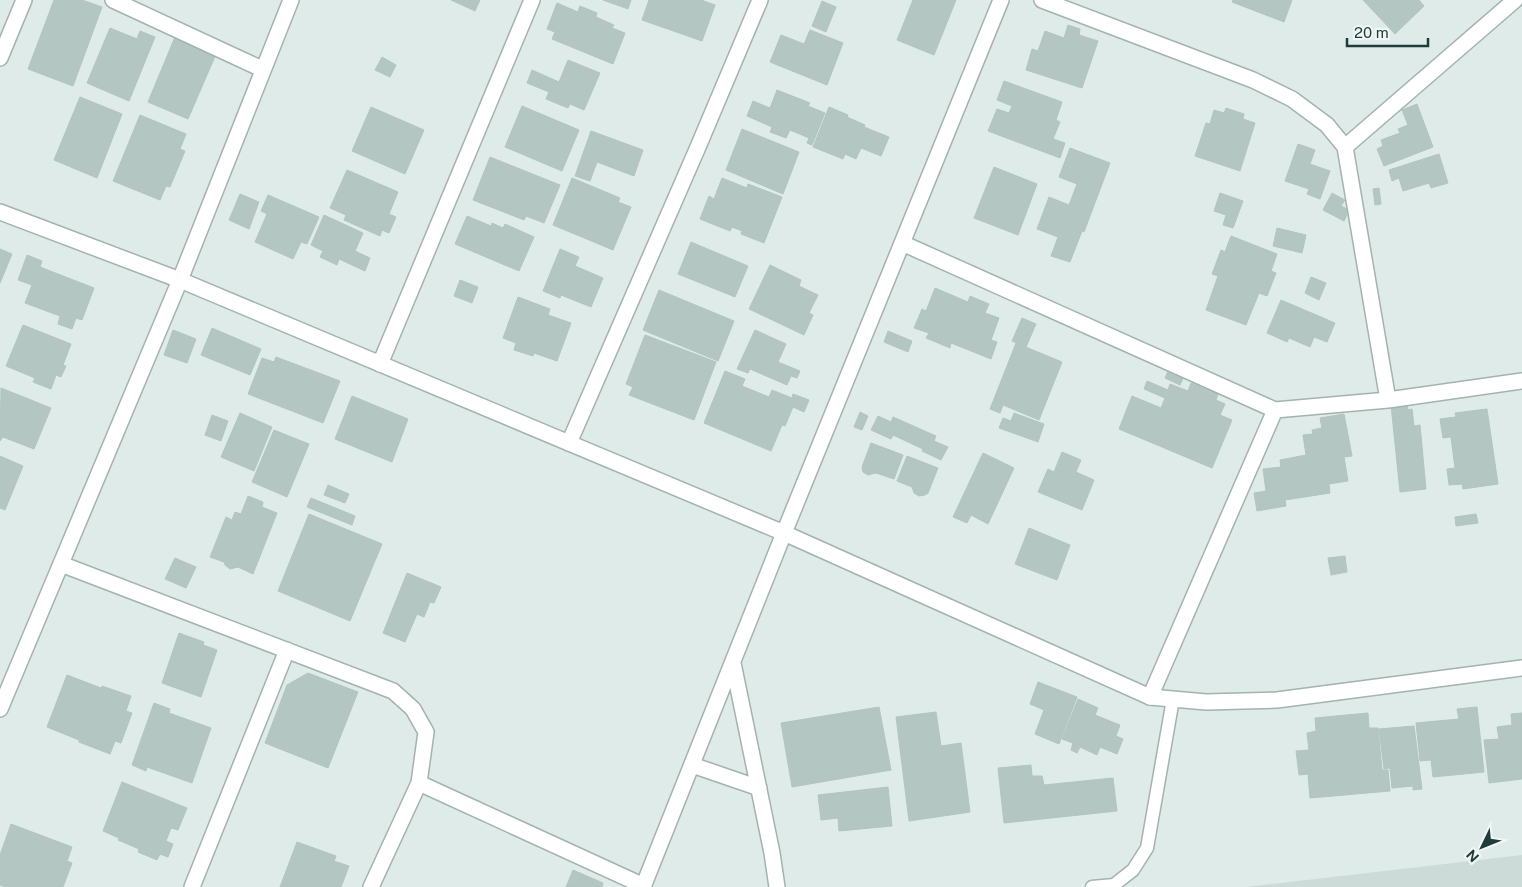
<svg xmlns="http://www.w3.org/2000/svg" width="1522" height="887" font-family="'Public Sans',sans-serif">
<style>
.built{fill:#cddbd8}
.building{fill:#b4c6c2;stroke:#b1c5c1}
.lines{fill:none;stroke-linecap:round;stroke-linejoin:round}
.service-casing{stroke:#a2b3b0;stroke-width:15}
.minor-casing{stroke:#a2b3b0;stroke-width:18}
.tertiary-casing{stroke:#a2b3b0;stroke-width:18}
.service{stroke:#fff;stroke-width:12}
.minor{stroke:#fff;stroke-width:15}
.tertiary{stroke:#fff;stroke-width:15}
</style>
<rect width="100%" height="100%" fill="#dfebe8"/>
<!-- built -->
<path class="built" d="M1522 855V887H1246Z"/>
<!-- building -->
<path class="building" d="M54 0H82L102 7 73 86 28 69Z
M451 0H480L475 11Z
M603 0H631L628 9Z
M649 0H701L715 5 702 41 642 20Z
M913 0H956L934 55 897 40Z
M1233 0H1292L1284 22 1232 2Z
M1363 0H1419L1424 6 1395 34Z
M822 1 836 7 826 32 812 26Z
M557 3 578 12 580 6 597 13 596 17 614 25 612 28 625 33 613 64 552 39 555 32 547 29Z
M1068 25 1080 29 1079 35 1098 41 1082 88 1026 70 1032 49 1038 51 1045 31 1064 38Z
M110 28 137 39 140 31 155 37 129 101 87 83Z
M810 30 843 43 827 85 770 62 781 35 804 44Z
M175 37 216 54 188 119 148 102Z
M382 57 396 65 390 77 375 70Z
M568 60 600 73 584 110 570 104 568 108 546 99 549 92 527 83 532 70 559 82Z
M1004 81 1062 102 1056 120 1060 122 1053 139 1065 143 1060 158 988 131 997 109 1009 113 1012 106 997 100Z
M777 90 810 103 808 106 825 113 812 145 807 143 809 138 790 130 786 138 770 132 772 127 747 116 753 101 770 108Z
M80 97 122 114 97 178 54 160Z
M1417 104 1433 147 1384 166 1377 149 1383 146 1381 140 1400 133 1398 129 1408 125 1402 110Z
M522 106 579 130 562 171 505 147Z
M371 107 424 130 405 174 352 151Z
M829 107 848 115 847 117 865 125 864 127 889 137 881 156 861 148 856 159 845 154 843 159 813 147Z
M1226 108 1244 114 1243 119 1255 123 1240 171 1195 156 1206 123 1210 124 1214 110 1224 113Z
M140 115 186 134 180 149 185 151 170 187 166 186 160 200 113 181Z
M742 129 799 152 783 194 726 170Z
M591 131 643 150 634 176 597 162 590 181 575 176Z
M1298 144 1315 150 1310 164 1330 171 1320 199 1307 194 1309 189 1285 181Z
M1070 148 1110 163 1084 232 1082 231 1070 262 1051 256 1058 237 1037 229 1049 197 1069 205 1077 184 1059 177Z
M1439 154 1448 183 1431 188 1429 183 1403 191 1399 178 1392 181 1389 170Z
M490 157 560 185 544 223 526 216 524 220 473 200Z
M994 167 1037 184 1018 235 974 218Z
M347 170 398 192 389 214 396 217 389 233 382 230 380 236 344 220 346 215 330 208Z
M572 178 620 198 618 202 631 207 613 250 553 225Z
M722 178 747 188 748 184 782 197 764 243 741 234 742 231 732 227 730 231 700 219 709 196 714 199Z
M1379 188 1381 204 1375 205 1373 189Z
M1220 193 1243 201 1233 228 1223 225 1226 215 1214 211Z
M1332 193 1345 200 1341 206 1349 210 1344 221 1323 210Z
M240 194 259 202 249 229 229 220Z
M268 195 319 217 307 244 301 242 293 259 255 242 267 214 261 211Z
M324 215 363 233 355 251 370 258 365 271 339 259 337 265 320 257 323 251 311 245Z
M467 216 491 226 492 223 503 228 505 224 534 237 519 271 455 244Z
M1277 228 1306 235 1302 253 1273 246Z
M1231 236 1277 254 1271 271 1276 273 1267 296 1259 293 1246 325 1206 310 1218 276 1212 274 1221 250 1225 252Z
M691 242 748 266 735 297 678 274Z
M0 249 12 254 0 283Z
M560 249 579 257 575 266 603 278 591 307 561 295 560 298 543 291Z
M27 255 42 261 40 267 94 288 82 320 76 318 72 329 58 324 60 316 25 303 32 285 18 280Z
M770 265 801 280 799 286 818 295 809 313 813 315 804 335 749 309Z
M1311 277 1326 283 1319 300 1305 293Z
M460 280 478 287 472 303 454 296Z
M935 288 968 302 970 296 989 304 985 313 999 318 991 340 997 342 991 359 951 343 950 348 926 338 929 333 914 328 922 309 926 311Z
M659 290 734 321 718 361 643 330Z
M518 297 550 309 548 315 571 323 557 361 534 353 533 356 514 350 516 343 503 338Z
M1281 300 1335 323 1327 342 1314 337 1310 347 1289 338 1287 342 1267 333Z
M1022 318 1036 324 1026 347 1012 341Z
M23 325 71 344 63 365 66 366 61 377 56 375 51 389 33 382 35 378 6 366Z
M212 328 261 349 250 375 201 355Z
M173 330 196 339 187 363 164 355Z
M755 330 786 344 778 362 800 371 797 378 791 376 787 385 750 369 748 373 737 369Z
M888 331 912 341 908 352 884 342Z
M645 335 716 362 694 420 629 395 633 387 626 384Z
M1016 343 1062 362 1039 420 1003 405 1000 413 990 409Z
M276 357 340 381 323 423 248 394 262 358 274 362Z
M1169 369 1184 376 1180 385 1165 378Z
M725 371 745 379 742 386 769 397 772 390 792 398 793 394 809 400 804 412 793 407 785 426 782 425 771 451 704 423Z
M1147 381 1168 390 1170 384 1188 391 1191 383 1218 394 1216 400 1225 404 1220 415 1232 420 1212 468 1119 429 1132 396 1161 408 1165 398 1144 389Z
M1 388 51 408 34 449 3 437 0 441Z
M352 396 408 419 392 462 335 439Z
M1407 403 1408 410 1412 409 1414 426 1420 425 1426 489 1400 492 1391 405Z
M1487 409 1498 484 1463 489 1462 484 1449 485 1447 469 1455 468 1451 437 1443 438 1440 419 1456 417 1455 413Z
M860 412 868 416 862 430 854 427Z
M240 413 272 427 254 471 221 457Z
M1014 413 1044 424 1038 442 999 428 1003 418 1011 421Z
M1344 414 1352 456 1344 457 1348 481 1329 484 1330 493 1285 500 1286 506 1257 511 1254 493 1266 491 1263 469 1281 467 1280 460 1306 455 1303 435 1313 434 1312 430 1322 428 1320 418Z
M212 415 228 421 221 441 205 435Z
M878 416 891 422 893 417 936 436 934 441 948 447 941 460 922 451 923 449 893 435 891 439 871 430Z
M274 430 309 444 287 497 252 482Z
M871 443 903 455 894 479 876 473 868 475 863 472 862 467Z
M1062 452 1081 460 1076 472 1094 480 1082 510 1038 492 1048 469 1054 472Z
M983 453 1014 468 988 524 971 515 967 523 953 517Z
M0 456 23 466 5 510 0 508Z
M907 456 938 468 928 493 925 495 919 496 914 493 912 487 897 481Z
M328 485 349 494 345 503 324 495Z
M248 496 263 502 262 507 277 513 253 574 238 567 230 569 225 565 224 562 210 557 226 517 232 520 235 512 241 514Z
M311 498 355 516 352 525 307 507Z
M309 514 382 544 350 621 278 591Z
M1476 514 1478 523 1456 526 1455 517Z
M1029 528 1070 545 1057 580 1015 564Z
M1345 556 1347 572 1331 575 1328 558Z
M175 558 196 567 186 588 165 579Z
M407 573 441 587 434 603 430 602 424 617 417 614 405 642 383 633Z
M179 633 204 642 203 645 217 650 201 697 162 683Z
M308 673 358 692 328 768 265 743 287 685Z
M67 675 101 688 102 686 131 696 126 711 132 713 121 743 115 741 110 754 79 742V740L47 727Z
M1038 682 1077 697 1059 744 1035 734 1044 710 1030 704Z
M1078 699 1098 708 1095 715 1120 725 1116 736 1123 739 1117 754 1100 747 1097 755 1080 747 1077 753 1071 750 1073 743 1062 739Z
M154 703 170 709 169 713 211 728 192 783 147 767 146 771 132 765Z
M879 707 891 770 792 787 781 723Z
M1477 707 1484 772 1433 777 1431 760 1420 761 1416 723 1459 719 1457 709Z
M936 712 941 746 961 743 970 812 909 821 896 717Z
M1368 713 1369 728H1378L1382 770H1388L1390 791 1310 798 1308 774 1299 775 1296 751 1309 750 1307 733 1316 731 1315 718Z
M1522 713V779L1489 783 1484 740 1499 739 1497 727 1512 725 1511 714Z
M1414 726 1422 789 1413 790V786L1392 788 1390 768 1384 769 1379 729Z
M1031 765 1032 776H1042L1044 785 1113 778 1117 811 1004 823 998 768Z
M122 782 187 808 178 830 171 828 166 841 173 844 168 857 160 854 157 860 138 852 139 849 118 840 119 838 103 831Z
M888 787 892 826 839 831 838 818 821 820 818 795Z
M11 824 72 847 67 861 72 863 63 887H5L0 885V855Z
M297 842 336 856 334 861 349 866 341 887H280Z
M573 870 603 883 602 887H566Z"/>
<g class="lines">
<!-- service casing -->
<g class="service-casing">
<path id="service" d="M1092 887 1114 885 1133 870 1147 848 1173 699"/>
</g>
<!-- minor casing -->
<g class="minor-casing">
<path id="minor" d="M113 0 262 69
M1042 0 1253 80 1292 99 1327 125 1345 147
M0 58 24 0
M902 243 1275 410 1388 400 1522 381
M380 364 532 0
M1388 400 1345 147 1515 0
M569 443 698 147 760 0
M61 564 393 691 413 709 426 732 419 783
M733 663 772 853 777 887
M1150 697 1275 410
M0 709 180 280 291 0
M692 765 759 788
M192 887 287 650
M371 887 419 783 644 886
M643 887 784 533 1001 0"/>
</g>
<!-- tertiary casing -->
<g class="tertiary-casing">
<path id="tertiary" d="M0 212 180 280 784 533 1150 697 1206 702 1277 700 1522 668"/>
</g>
<!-- service -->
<use href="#service" class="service"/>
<!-- minor -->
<use href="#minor" class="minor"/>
<!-- tertiary -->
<use href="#tertiary" class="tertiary"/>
</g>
<!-- north arrow -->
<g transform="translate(1482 847) rotate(227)" stroke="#eff8f5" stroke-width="4" paint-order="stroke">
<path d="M0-4L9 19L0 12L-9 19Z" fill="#1f3c3a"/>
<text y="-8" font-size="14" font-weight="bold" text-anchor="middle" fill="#1f3c3a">N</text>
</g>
<!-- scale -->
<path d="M1347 38v8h81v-8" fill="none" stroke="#1f3c3a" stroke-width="2.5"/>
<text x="1354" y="38" font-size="15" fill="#1f3c3a" stroke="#eff8f5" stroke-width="4" paint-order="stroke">20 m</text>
</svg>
